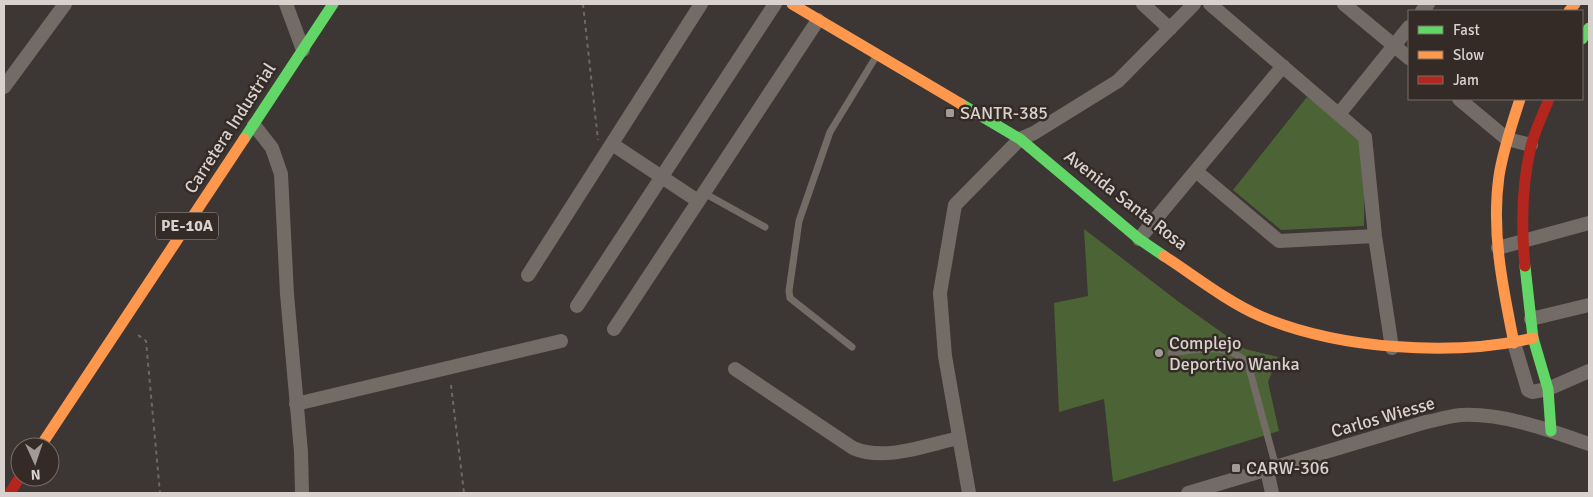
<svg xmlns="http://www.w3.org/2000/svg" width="1593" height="497" font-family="Signika,sans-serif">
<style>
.green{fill:#4c6435}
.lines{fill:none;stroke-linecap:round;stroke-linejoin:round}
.path{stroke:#6e6864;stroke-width:2;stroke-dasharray:4 4;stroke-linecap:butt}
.lane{stroke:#736b65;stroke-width:7}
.street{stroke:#736b65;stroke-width:14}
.fast{stroke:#63d668;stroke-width:11}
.slow{stroke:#ff974d;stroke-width:11}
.jam{stroke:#b3261e;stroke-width:11}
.poi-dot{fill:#a19b98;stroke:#352b26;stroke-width:2}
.labels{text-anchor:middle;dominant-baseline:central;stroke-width:5;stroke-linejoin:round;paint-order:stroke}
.shield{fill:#352b26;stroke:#a79f9c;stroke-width:1}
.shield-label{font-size:16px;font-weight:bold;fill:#d8d1ce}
.poi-label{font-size:18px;fill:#d8d1ce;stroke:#352b26;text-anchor:start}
.street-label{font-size:18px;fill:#d8d1ce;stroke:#352b26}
</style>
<rect width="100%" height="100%" fill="#3c3634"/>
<!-- green -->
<path class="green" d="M1307 97 1365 137 1364 226 1281 230 1233 190Z
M1084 229 1179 302 1245 349 1278 357 1268 382 1279 431 1113 482 1104 399 1059 412 1054 303 1088 296Z"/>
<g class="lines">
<!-- path -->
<path class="path" d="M583 4 598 140
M138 335 146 341 160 493
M451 385 464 493"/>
<!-- lane -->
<path class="lane" d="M704 193 765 227
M852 347 795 302 790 298 789 291 799 221 830 132 877 55
M1171 353C1196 349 1229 342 1248 364L1276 467"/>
<!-- street -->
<path class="street" d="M286 4 303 50
M1143 4 1170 29
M1210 4 1365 137 1375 236 1392 348
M1344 4 1409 58
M1422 11 1428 4
M4 87 65 4
M1459 99 1507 139 1531 145
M1339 114 1409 27
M254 125 272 148 281 174 287 294 301 452 302 493
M612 144 698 201
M1197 172 1279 241 1375 236
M1139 239 1283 66
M1498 248 1589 223
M528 275 701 4
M577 306 775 4
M1531 319 1589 305
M614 329 818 20
M1514 343 1528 390 1532 392 1548 389 1589 371
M735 369 853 448C885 462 926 445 959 438
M296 404 561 341
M1267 470 1272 493
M969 493 945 356 940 293 955 205 1020 139 1034 133 1118 81 1194 4
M1188 493 1426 422C1437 420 1449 416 1461 415 1504 413 1549 430 1589 444"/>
<!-- fast -->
<path class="fast" d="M1582 39 1589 28
M961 104 1020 139 1139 239 1164 256
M244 139 333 4
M1525 266 1533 338 1548 389 1551 431"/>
<!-- slow -->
<path class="slow" d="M792 4 961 104
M1569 11 1575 4
M1164 256C1195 276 1226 301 1260 316 1338 349 1451 357 1533 338
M1514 343C1503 289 1491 232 1499 176 1503 150 1512 124 1520 99
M40 447 244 139"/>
<!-- jam -->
<path class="jam" d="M1525 266C1521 226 1522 184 1531 146 1535 130 1543 114 1549 99
M10 493 20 477"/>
</g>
<!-- markers -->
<g class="poi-dot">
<rect x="945" y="108" width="10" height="10" rx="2.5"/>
<circle cx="1159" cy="353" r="5"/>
<rect x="1231" y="463" width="10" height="10" rx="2.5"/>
</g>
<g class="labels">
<!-- shield labels -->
<rect class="shield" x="156" y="212.5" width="62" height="27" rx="4"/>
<g class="shield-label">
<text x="187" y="226">PE-10A</text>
</g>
<!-- poi labels -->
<g class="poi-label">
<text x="960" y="113">SANTR-385</text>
<text x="1169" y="343">Complejo<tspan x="1169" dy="21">Deportivo Wanka</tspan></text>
<text x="1246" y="468">CARW-306</text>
</g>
<!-- street labels -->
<g class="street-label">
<text transform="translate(230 128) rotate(-57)">Carretera Industrial</text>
<text transform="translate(1126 200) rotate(38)">Avenida Santa Rosa</text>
<text transform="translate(1383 417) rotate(-16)">Carlos Wiesse</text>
</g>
</g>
<!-- border -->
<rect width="1593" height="497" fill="none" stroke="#d8d1ce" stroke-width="10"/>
<!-- legend -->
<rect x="1408" y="10" width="175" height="90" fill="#352b26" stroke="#766d69"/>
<rect x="1418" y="26" width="25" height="8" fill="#63d668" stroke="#766d69"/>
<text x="1453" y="35" font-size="15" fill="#d8d1ce">Fast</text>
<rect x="1418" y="51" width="25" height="8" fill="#ff974d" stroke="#766d69"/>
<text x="1453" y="60" font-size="15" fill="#d8d1ce">Slow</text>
<rect x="1418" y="76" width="25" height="8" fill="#b3261e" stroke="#766d69"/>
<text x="1453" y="85" font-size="15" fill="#d8d1ce">Jam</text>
<!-- north arrow -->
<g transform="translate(35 462) rotate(177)"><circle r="24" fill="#352b26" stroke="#766d69"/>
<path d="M0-4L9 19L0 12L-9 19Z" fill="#a19b98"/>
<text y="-8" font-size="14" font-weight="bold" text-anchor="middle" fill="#d8d1ce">N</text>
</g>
</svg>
